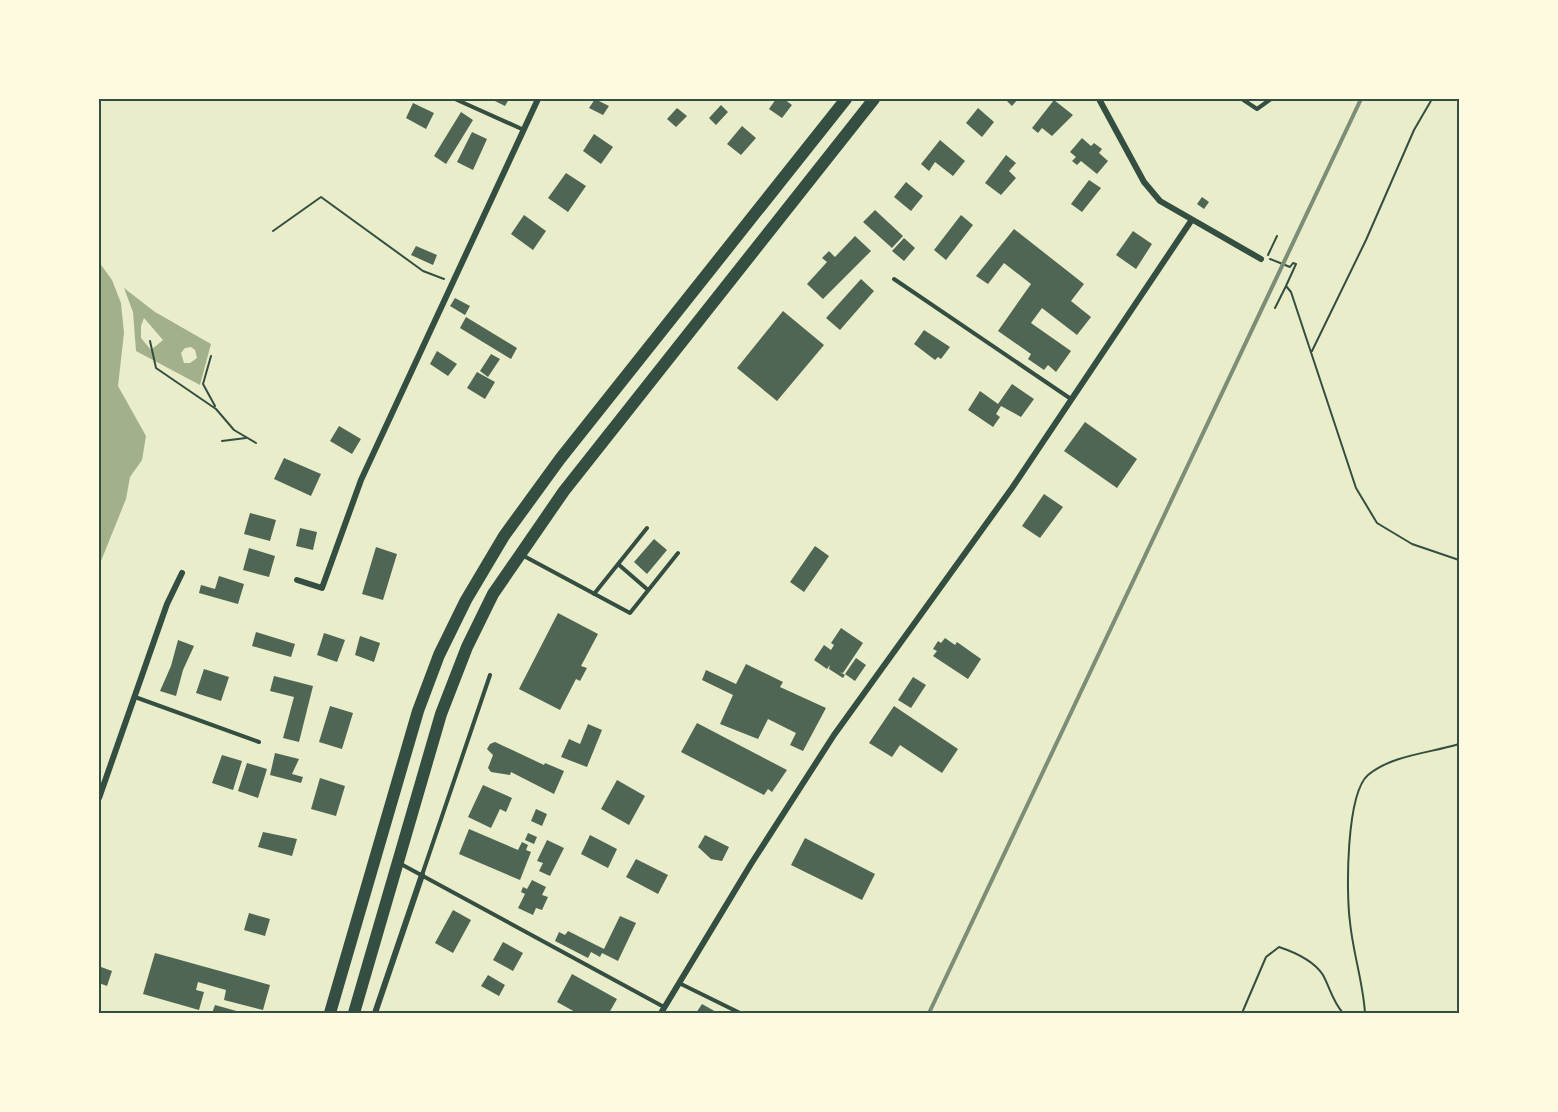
<svg xmlns="http://www.w3.org/2000/svg" width="1558" height="1112" font-family="Jost,sans-serif">
<style>
.water{fill:#a3b18a;fill-rule:evenodd}
.building{fill:#4f6655}
.lines{fill:none;stroke-linecap:round;stroke-linejoin:round}
.path{stroke:#344e41;stroke-width:2}
.service{stroke:#344e41;stroke-width:4}
.minor{stroke:#344e41;stroke-width:6}
.primary{stroke:#344e41;stroke-width:12}
.rail{stroke:#7c8e77;stroke-width:4}
.neatline{fill:none;stroke:#344e41;stroke-width:2}
</style>
<rect width="100%" height="100%" fill="#e9edc9"/>
<!-- water -->
<path class="water" d="M99 262 112 280 121 303 124 333 118 386 146 436 142 460 130 477 126 499 99 566Z
M124 288 155 312 211 344 200 385 136 351 133 312ZM144 318 163 340 151 350 141 338V326ZM191 347 195 350 197 358 190 363H184L181 353 185 348Z"/>
<!-- building -->
<path class="building" d="M491 99H509L505 106Z
M595 99 609 106 603 115 589 108Z
M776 99H784L792 105 782 118 769 109Z
M1005 99H1018L1012 106Z
M1054 100 1073 115 1052 136 1042 128 1038 133 1032 128Z
M413 103 434 113 426 129 406 118Z
M721 105 728 112 716 125 709 118Z
M677 108 687 116 676 127 667 119Z
M978 108 994 122 982 137 966 123Z
M461 112 473 120 446 164 434 156Z
M742 126 756 138 741 155 727 144Z
M472 132 487 139 473 170 457 162Z
M594 134 613 147 601 164 583 151Z
M1082 138 1091 146 1094 143 1102 149 1099 153 1108 161 1097 174 1081 161 1077 165 1072 161 1076 157 1070 152Z
M940 140 965 161 953 176 935 162 929 171 921 164Z
M1006 155 1016 163 1009 171 1016 178 1001 195 985 183Z
M566 173 586 186 568 212 548 198Z
M1089 180 1101 188 1082 212 1071 204Z
M906 182 923 196 911 211 894 197Z
M1202 197 1209 202 1204 209 1197 204Z
M875 210 903 236 892 248 863 222Z
M524 215 546 231 533 250 511 234Z
M961 215 973 225 946 260 934 250Z
M1014 229 1084 284 1071 301 1091 317 1077 335 1042 308 1031 323 1071 351 1056 372 1048 365 1044 370 1028 359 1031 354 998 331 1031 284 1004 263 988 284 976 276Z
M1133 231 1152 244 1136 269 1116 255Z
M855 236 871 251 823 299 807 284 827 262 822 258 829 251 835 257Z
M904 238 915 248 904 261 892 251Z
M416 246 437 255 433 265 411 255Z
M861 279 874 291 840 330 826 318Z
M455 298 470 306 465 315 450 306Z
M783 311 824 345 777 401 737 368Z
M466 317 517 348 511 359 460 328Z
M924 330 950 347 941 359 938 357 935 360 914 344Z
M437 351 457 364 448 376 430 364Z
M491 354 500 359 488 377 480 371Z
M477 372 495 382 485 399 467 388Z
M1012 384 1034 399 1021 417 1001 406 996 414 1000 417 993 427 968 410 980 391 998 404Z
M1085 422 1137 459 1117 488 1064 451Z
M339 426 361 439 352 454 330 441Z
M284 458 321 474 311 496 274 479Z
M1044 494 1063 507 1040 538 1022 526Z
M250 513 276 520 270 541 244 534Z
M300 528 317 532 313 550 296 546Z
M654 539 667 550 647 574 634 562Z
M815 546 829 556 804 592 790 582Z
M376 547 397 554 383 600 362 594Z
M249 548 275 556 269 577 243 570Z
M219 576 244 584 238 604 199 593 201 585 215 589Z
M558 613 598 634 581 666 587 668 580 681 576 679 560 710 519 689Z
M841 628 863 643 843 673 840 672 845 675 843 678 829 669 830 665 827 669 814 660 824 645 831 650 834 645 831 643Z
M256 632 295 644 291 657 252 646Z
M324 633 345 640 337 662 317 655Z
M360 636 380 643 374 662 355 655Z
M945 638 955 645 957 642 981 659 968 679 933 656 937 651 933 649 938 641 941 643Z
M178 640 194 646 183 670 176 696 160 691 171 666Z
M856 658 866 665 855 681 845 674Z
M746 664 783 682 780 687 826 708 803 751 790 745 796 733 768 719 758 739 720 724 733 695 702 680 706 670 736 684Z
M204 669 229 677 221 701 196 693Z
M274 676 313 686 299 742 283 738 294 697 270 691Z
M913 677 926 685 911 708 898 700Z
M330 706 353 713 342 749 319 742Z
M894 706 958 749 942 773 900 745 892 757 869 743Z
M697 723 787 770 772 792 768 789 764 795 681 752Z
M588 724 602 730 587 767 561 757 569 739 580 744Z
M495 742 544 765 545 763 564 771 554 794 511 772 510 775 491 772 488 768 493 755 487 749 490 744Z
M275 753 299 759 292 774 303 777 301 783 270 775Z
M222 755 242 761 233 790 212 783Z
M247 763 267 769 258 798 238 791Z
M320 778 345 786 336 816 311 809Z
M617 780 645 796 629 825 601 809Z
M483 785 512 798 506 812 500 809 491 828 468 817Z
M536 809 547 814 542 826 531 821Z
M469 829 518 850 522 842 528 845 526 850 531 852 520 880 459 854Z
M263 832 297 839 292 856 258 847Z
M528 833 537 837 534 844 525 840Z
M590 835 617 849 608 868 581 854Z
M705 835 729 847 722 861 711 859 698 847Z
M805 838 875 874 862 900 791 865Z
M547 840 564 848 550 876 539 871 543 863 537 861Z
M636 859 668 875 658 894 626 877Z
M532 880 546 887 542 895 548 897 542 910 536 908 533 915 518 908 525 894 521 892 523 887 527 889Z
M453 910 471 920 453 953 435 943Z
M249 913 270 919 265 936 244 930Z
M620 916 636 923 618 961 602 953 600 957 591 952 588 958 555 941 559 932 565 935 568 931 604 949Z
M503 942 523 953 513 971 493 960Z
M155 953 270 985 263 1010 224 1000 226 990 198 982 196 990 204 992 199 1010 143 994Z
M101 967 112 971 107 986 99 983Z
M572 974 617 999 609 1013H577L557 1002Z
M488 975 505 985 499 996 481 986Z
M702 1004 718 1013H696Z
M215 1005 240 1012 239 1013H212Z"/>
<g class="lines">
<!-- path -->
<path class="path" d="M273 231 321 197 423 271 444 279
M1268 255 1277 236
M1270 259 1290 267 1293 263 1296 264 1286 286 1291 292 1356 488 1377 523 1412 544 1459 560
M1275 308 1286 286
M150 341 156 368 216 409 234 430 256 443
M1312 351 1366 240 1414 130 1432 99
M211 356 203 384 215 406
M222 441 246 438
M1242 1013 1266 957 1279 947C1294 952 1314 961 1323 975 1330 988 1333 1002 1343 1013
M1365 1013C1363 982 1353 953 1350 922 1346 893 1346 794 1368 775 1392 755 1430 753 1459 744"/>
<!-- service -->
<path class="service" d="M455 99 524 130
M1242 99 1257 109 1271 99
M894 279 1071 399
M522 555 630 613 678 553
M618 564 648 590
M594 594 647 528
M135 697 259 742
M399 863 664 1007
M422 875 490 675
M679 983 740 1013"/>
<!-- minor -->
<path class="minor" d="M1099 99 1144 182 1160 201 1261 259
M297 580 322 588 361 480 538 99
M99 798 167 604 182 573
M375 1013 422 875
M661 1013 751 864 834 735 1012 488 1191 221"/>
<!-- primary -->
<path class="primary" d="M330 1013 418 711 439 655 466 600 504 536 560 459 846 99
M354 1013 441 714 467 647 493 594 564 491 874 99"/>
<!-- rail -->
<path class="rail" d="M929 1013 1361 99"/>
</g>
<!-- border -->
<rect width="1558" height="1112" fill="none" stroke="#fefae0" stroke-width="201"/>
<rect x="100" y="100" width="1358" height="912" class="neatline"/>
</svg>
